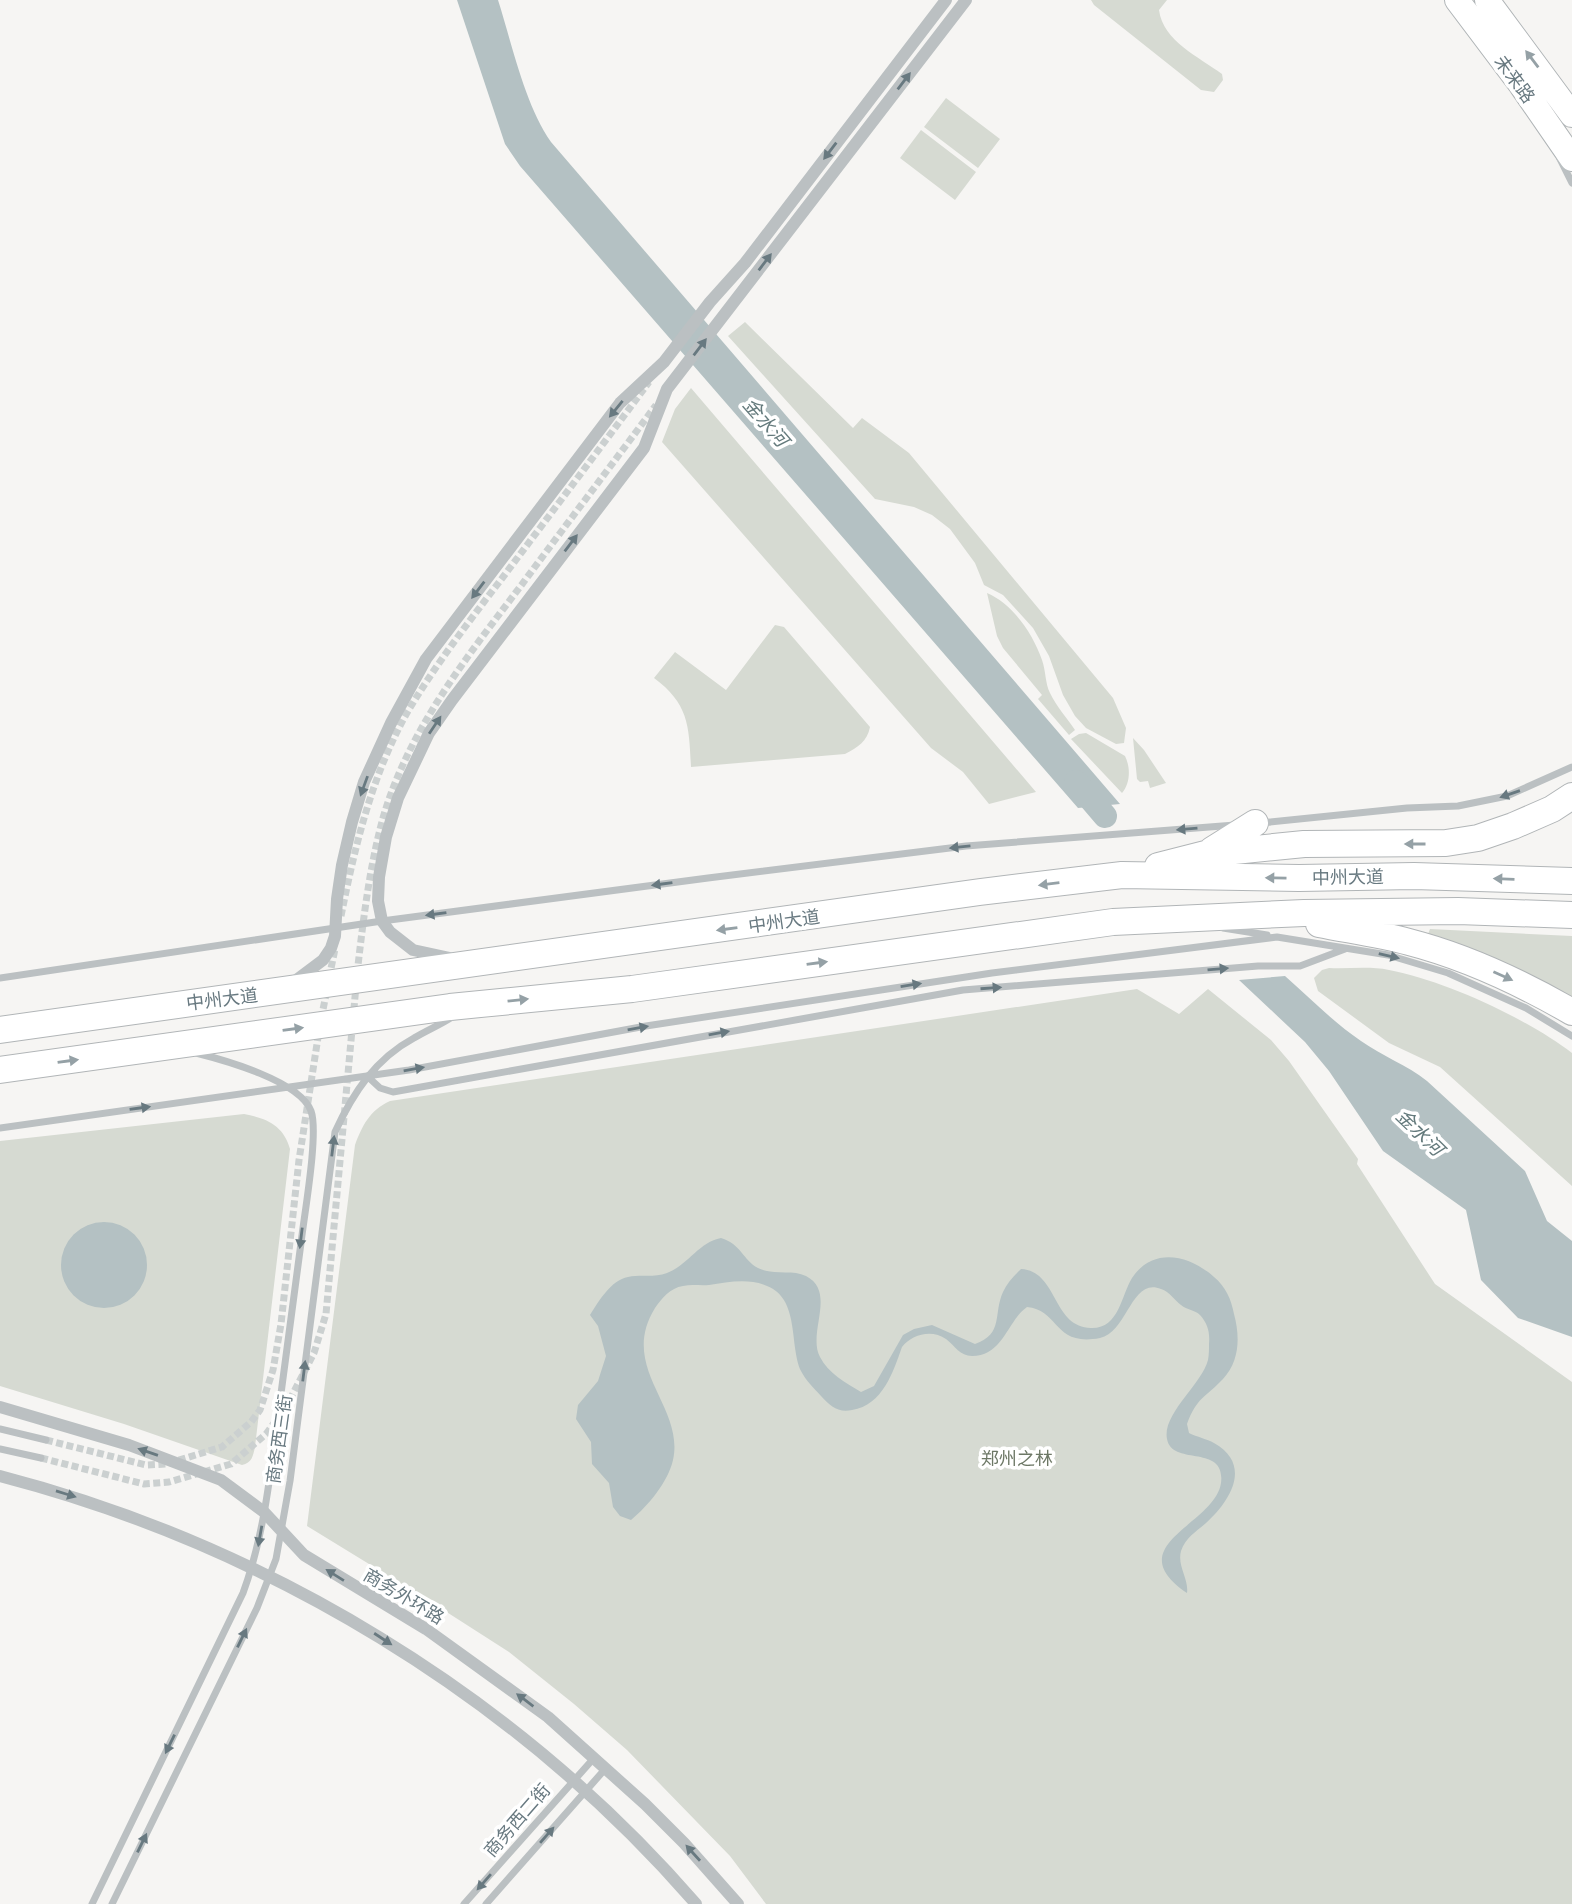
<svg xmlns="http://www.w3.org/2000/svg" width="1572" height="1904" font-family="'Public Sans','Noto Sans SC',sans-serif">
<style>
.green{fill:#d6dad2}
.water{fill:#b4c1c3}
.lines{fill:none;stroke-linecap:round;stroke-linejoin:round}
.river{stroke:#b4c1c3;stroke-width:24}
.minor-tunnel{stroke:#cbd0d0;stroke-width:7;stroke-dasharray:7 3.5;stroke-linecap:butt}
.primary-casing{stroke:#afb4b6;stroke-width:26}
.trunk-casing{stroke:#b1b5b7;stroke-width:28}
.minor{stroke:#bbc0c2;stroke-width:7}
.tertiary{stroke:#bbc0c2;stroke-width:12}
.primary{stroke:#fff;stroke-width:24}
.trunk{stroke:#fff;stroke-width:26}
.oneway{fill:#95a1a6}
.oneway2{fill:#687980}
.labels{text-anchor:middle;dominant-baseline:central;stroke-width:7;stroke-linejoin:round;paint-order:stroke}
.street-label{font-size:18px;fill:#687980;stroke:#fff}
.park-label{font-size:18px;fill:#6d7866;stroke:#fff}
.water-label{font-size:19px;font-style:italic;fill:#647a7c;stroke:#fff}
</style>
<rect width="100%" height="100%" fill="#f6f5f3"/>
<!-- green -->
<path class="green" d="M1091 0H1167L1159 10C1163 41 1199 57 1222 74L1223 80 1214 92 1201 90 1094 5Z
M946 98 1000 139 978 168 924 127Z
M921 130 976 172 955 200 900 158Z
M745 322 853 428 862 418 909 453 1113 698 1126 728 1124 743 1116 744 1086 728 1075 716 1063 695 1049 656 1033 628 1003 595 984 585 975 563 950 529 932 515 914 507 875 499 728 336Z
M691 388 1036 792 989 804 963 772 931 748 662 442 675 409Z
M987 593C1013 604 1033 634 1042 660 1046 671 1045 683 1050 693 1056 706 1067 718 1075 730L1069 735 1038 699 1042 695 1003 648 997 636Z
M775 625 784 627 870 727C867 742 858 747 845 754L691 767C689 726 689 704 654 678L675 652 726 690Z
M1086 733 1125 756C1131 768 1130 784 1122 793L1071 739 1079 734Z
M1133 738 1144 750 1166 783 1150 788 1148 781 1140 782 1137 779Z
M1430 929 1572 936V1001L1428 934Z
M1329 968C1349 969 1370 966 1389 970 1446 981 1526 1018 1572 1053V1186L1440 1067 1389 1043 1318 991 1314 978 1322 970Z
M1137 989 1179 1014 1208 989 1271 1040 1289 1061 1358 1159 1357 1164 1435 1284 1572 1382V1904H766L730 1856 627 1750 574 1704 509 1652 431 1602 307 1526 355 1145C362 1126 370 1110 390 1101Z
M244 1114C267 1118 284 1126 290 1149L255 1447C253 1456 252 1463 242 1465L124 1424 0 1386V1141Z"/>
<!-- water -->
<path class="water" d="M457 0H498C512 44 525 105 551 142L1120 804 1078 808 520 166 505 144Z
M1285 976C1310 998 1333 1022 1361 1041 1382 1056 1407 1065 1427 1081L1525 1171 1547 1221 1572 1241V1337L1518 1318 1481 1280 1466 1210 1383 1151 1329 1071 1305 1042 1239 980Z
M61 1265a43 43 0 1 1 86 0a43 43 0 1 1-86 0Z
M721 1238C741 1244 743 1260 758 1268 774 1276 792 1269 806 1276 837 1292 807 1333 820 1357 828 1373 846 1383 861 1392L874 1386 903 1335 914 1329 932 1325 975 1344C1004 1334 993 1314 1003 1292 1007 1283 1014 1276 1021 1269 1058 1271 1052 1327 1091 1328 1119 1329 1121 1296 1132 1278 1153 1246 1190 1255 1214 1277 1226 1287 1231 1299 1234 1314 1240 1336 1240 1361 1223 1379 1205 1398 1197 1397 1187 1424L1189 1433C1197 1437 1207 1439 1214 1443 1253 1465 1230 1501 1206 1523 1196 1532 1186 1537 1181 1551 1177 1566 1189 1579 1187 1593 1117 1545 1215 1525 1221 1483 1226 1443 1172 1467 1167 1439 1162 1414 1202 1384 1208 1360 1209 1355 1209 1349 1209 1344 1210 1333 1208 1324 1200 1315 1195 1310 1187 1310 1181 1305 1174 1300 1170 1292 1161 1289 1131 1277 1128 1332 1100 1338 1053 1347 1060 1310 1027 1307 1007 1321 1003 1356 972 1356 960 1356 955 1346 946 1339 932 1329 912 1334 902 1347 893 1372 883 1405 852 1410 838 1413 830 1406 821 1396 814 1388 806 1381 801 1371 789 1345 800 1299 767 1286 749 1278 728 1282 709 1285 701 1286 692 1284 683 1286 670 1288 662 1298 655 1308 618 1368 685 1406 673 1460 668 1482 648 1506 631 1520L620 1516 613 1507 609 1483 592 1464 591 1442 576 1419 578 1405 598 1381 606 1356 598 1326 590 1315C599 1301 611 1280 628 1277 641 1274 654 1278 667 1273 688 1265 699 1242 721 1238Z"/>
<g class="lines">
<!-- river -->
<path class="river" d="M1076 782 1105 816"/>
<!-- minor-tunnel -->
<path class="minor-tunnel" d="M341 916C355 846 372 774 408 711 436 664 470 620 503 577 552 512 601 447 649 382
M357 974C363 922 369 869 383 818 408 731 466 658 520 587 565 526 611 466 656 405
M329 978 335 949
M321 1019 327 990
M46 1440 146 1465 166 1464 222 1447 251 1422 260 1410 273 1370 281 1324 299 1160 319 1031
M41 1458 144 1484 169 1482 231 1464 266 1434 286 1407 314 1353 326 1314 356 986"/>
<!-- primary casing -->
<g class="primary-casing">
<path id="primary" d="M1457 0 1521 85 1572 159
M1487 0 1572 115"/>
</g>
<!-- trunk casing -->
<g class="trunk-casing">
<path id="trunk" d="M1212 850 1255 823
M1158 866 1205 854 1304 844 1446 843 1478 838 1513 826 1552 809 1572 796
M1319 924C1349 930 1379 934 1409 942 1467 957 1520 982 1572 1012
M0 1030 980 892 1122 875 1299 878 1414 876 1572 881
M0 1070 450 1007 632 989 1113 922 1304 913 1458 911 1572 915"/>
</g>
<!-- minor -->
<path class="minor" d="M1560 159 1572 183
M1261 823 1407 808 1458 806 1507 796 1572 767
M1223 928 1267 935
M0 978 382 921 708 878 966 846 1235 825
M367 1076 380 1088 393 1092 963 990 1258 966H1300L1345 949
M0 1128 409 1070 646 1026 992 973 1277 937 1388 955 1448 973 1526 1008 1572 1036
M0 1429 46 1440
M0 1449 41 1458
M92 1904 243 1593C264 1536 270 1476 278 1416 286 1358 293 1301 301 1243 304 1216 319 1133 311 1111 300 1081 224 1060 196 1053
M112 1904 257 1608 276 1559 290 1481 335 1132C353 1093 375 1059 414 1038 427 1030 440 1025 452 1017
M464 1904 594 1758
M486 1904 606 1768"/>
<!-- tertiary -->
<path class="tertiary" d="M450 958 413 950 390 932 382 921 378 901 379 877 386 837 398 798 429 733 452 700 644 448 667 389 966 0
M291 984 323 960 331 948 335 936 337 899 342 865 352 822 364 782 391 723 426 659 620 403 664 362 710 302 745 263 946 0
M0 1407 129 1445 221 1480 264 1512 304 1555 426 1629 548 1717 645 1804 684 1843 738 1904
M0 1476C266 1545 516 1696 696 1904"/>
<!-- primary -->
<use href="#primary" class="primary"/>
<!-- trunk -->
<use href="#trunk" class="trunk"/>
</g>
<!-- one-way arrows -->
<defs><path id="oneway-solid" d="M-6-.8H1V-3.2L6.5 0L1 3.2V.8H-6Z" transform="scale(1.75)"/></defs>
<g class="oneway">
<use href="#oneway-solid" transform="translate(1532 59) rotate(-127)"/>
<use href="#oneway-solid" transform="translate(1415 844) rotate(180)"/>
<use href="#oneway-solid" transform="translate(1276 878) rotate(-179)"/>
<use href="#oneway-solid" transform="translate(1504 879) rotate(-178)"/>
<use href="#oneway-solid" transform="translate(1049 884) rotate(173)"/>
<use href="#oneway-solid" transform="translate(727 929) rotate(172)"/>
<use href="#oneway-solid" transform="translate(817 963) rotate(-8)"/>
<use href="#oneway-solid" transform="translate(1503 976) rotate(24)"/>
<use href="#oneway-solid" transform="translate(518 1000) rotate(-6)"/>
<use href="#oneway-solid" transform="translate(293 1029) rotate(-8)"/>
<use href="#oneway-solid" transform="translate(68 1061) rotate(-8)"/>
</g>
<g class="oneway2">
<use href="#oneway-solid" transform="translate(904 81) rotate(-53)"/>
<use href="#oneway-solid" transform="translate(830 151) rotate(127)"/>
<use href="#oneway-solid" transform="translate(765 262) rotate(-53)"/>
<use href="#oneway-solid" transform="translate(700 347) rotate(-53)"/>
<use href="#oneway-solid" transform="translate(616 409) rotate(129)"/>
<use href="#oneway-solid" transform="translate(571 543) rotate(-53)"/>
<use href="#oneway-solid" transform="translate(478 590) rotate(127)"/>
<use href="#oneway-solid" transform="translate(435 725) rotate(-56)"/>
<use href="#oneway-solid" transform="translate(364 786) rotate(110)"/>
<use href="#oneway-solid" transform="translate(1510 794) rotate(161)"/>
<use href="#oneway-solid" transform="translate(1187 829) rotate(175)"/>
<use href="#oneway-solid" transform="translate(960 847) rotate(174)"/>
<use href="#oneway-solid" transform="translate(662 884) rotate(172)"/>
<use href="#oneway-solid" transform="translate(436 914) rotate(172)"/>
<use href="#oneway-solid" transform="translate(1389 956) rotate(13)"/>
<use href="#oneway-solid" transform="translate(1218 969) rotate(-5)"/>
<use href="#oneway-solid" transform="translate(911 985) rotate(-9)"/>
<use href="#oneway-solid" transform="translate(991 988) rotate(-4)"/>
<use href="#oneway-solid" transform="translate(638 1028) rotate(-10)"/>
<use href="#oneway-solid" transform="translate(719 1033) rotate(-10)"/>
<use href="#oneway-solid" transform="translate(414 1069) rotate(-10)"/>
<use href="#oneway-solid" transform="translate(140 1108) rotate(-8)"/>
<use href="#oneway-solid" transform="translate(333 1146) rotate(-83)"/>
<use href="#oneway-solid" transform="translate(301 1238) rotate(97)"/>
<use href="#oneway-solid" transform="translate(304 1371) rotate(-83)"/>
<use href="#oneway-solid" transform="translate(148 1452) rotate(-161)"/>
<use href="#oneway-solid" transform="translate(66 1494) rotate(17)"/>
<use href="#oneway-solid" transform="translate(260 1536) rotate(100)"/>
<use href="#oneway-solid" transform="translate(335 1575) rotate(-148)"/>
<use href="#oneway-solid" transform="translate(242 1638) rotate(-64)"/>
<use href="#oneway-solid" transform="translate(383 1639) rotate(33)"/>
<use href="#oneway-solid" transform="translate(525 1700) rotate(-143)"/>
<use href="#oneway-solid" transform="translate(170 1744) rotate(116)"/>
<use href="#oneway-solid" transform="translate(547 1835) rotate(-49)"/>
<use href="#oneway-solid" transform="translate(142 1843) rotate(-64)"/>
<use href="#oneway-solid" transform="translate(693 1853) rotate(-132)"/>
<use href="#oneway-solid" transform="translate(484 1882) rotate(131)"/>
</g>
<g class="labels">
<!-- street labels -->
<g class="street-label">
<text transform="translate(1515 79) rotate(54)">未来路</text>
<text transform="translate(1348 877) rotate(-1)">中州大道</text>
<text transform="translate(784 921) rotate(-8)">中州大道</text>
<text transform="translate(222 999) rotate(-7)">中州大道</text>
<text transform="translate(279 1439) rotate(-82)">商务西三街</text>
<text transform="translate(404 1596) rotate(31)">商务外环路</text>
<text transform="translate(517 1820) rotate(-49)">商务西二街</text>
</g>
<!-- park labels -->
<g class="park-label">
<text x="1017" y="1458">郑州之林</text>
</g>
<!-- water labels -->
<g class="water-label">
<text transform="translate(766 422) rotate(49)">金水河</text>
<text transform="translate(1420 1132) rotate(44)">金水河</text>
</g>
</g>
</svg>
